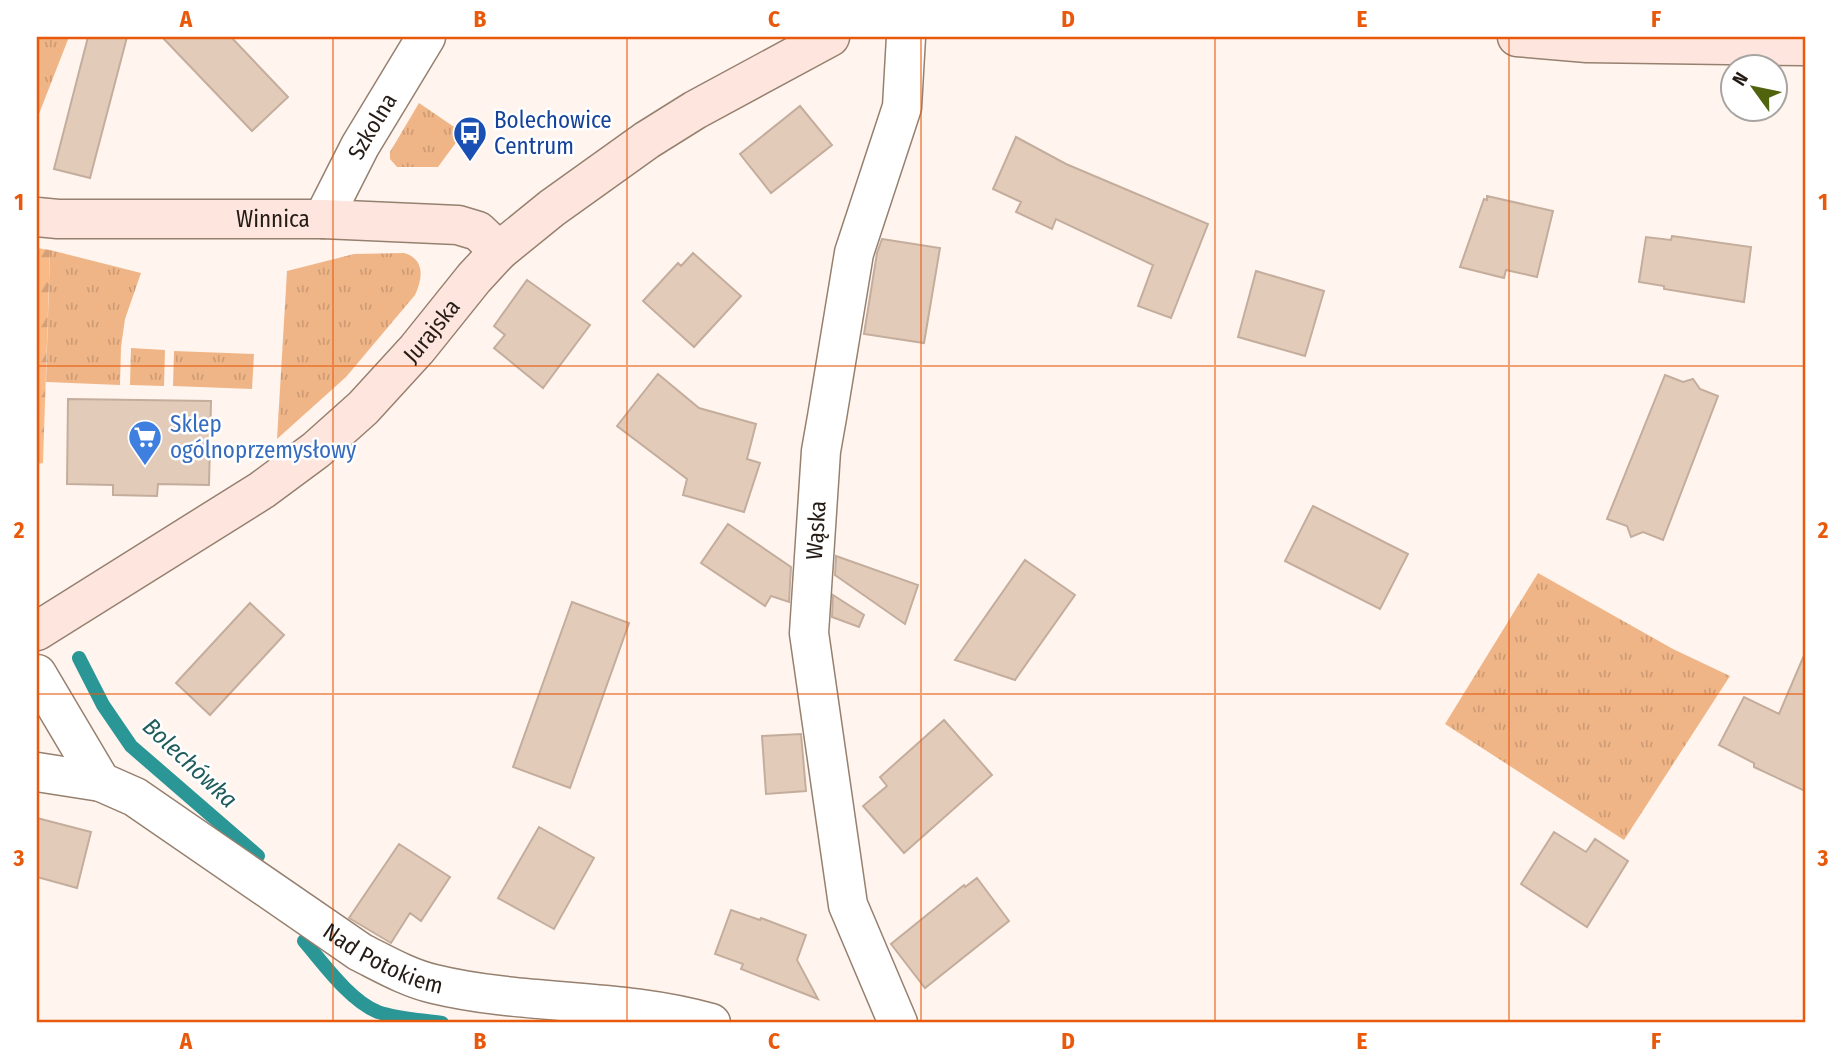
<svg xmlns="http://www.w3.org/2000/svg" width="1842" height="1060" font-family="'Fira Sans Condensed',sans-serif">
<style>
.grass{fill:url(#grass-tufts)}
.forest{fill:url(#forest-firs)}
.lines{fill:none;stroke-linecap:round;stroke-linejoin:round}
.stream{stroke:#2b9696;stroke-width:14}
.building{fill:#e3cbb9;stroke:#c4ad9c;stroke-width:2}
.street-casing{stroke:#96806f;stroke-width:41}
.secondary-casing{stroke:#96806f;stroke-width:41}
.street{stroke:#fff;stroke-width:38}
.secondary{stroke:#fee6df;stroke-width:38}
.grid{fill:none;stroke:#e8590c;stroke-width:2;stroke-opacity:0.55}
.labels{text-anchor:middle;dominant-baseline:central;stroke-width:5;stroke-linejoin:round;paint-order:stroke}
.transit-label{font-size:23px;fill:#164399;stroke:#fff;text-anchor:start}
.street-label{font-size:23px;fill:#251c16;stroke:#fff}
.shop-label{font-size:23px;fill:#366cbe;stroke:#fff;text-anchor:start}
.water-label{font-size:24px;font-style:italic;fill:#205c5d;stroke:#fff}
.neatline{fill:none;stroke:#e8590c;stroke-width:2.5}
.grid-label{font-size:23px;text-anchor:middle;font-weight:bold;fill:#e8590c}
</style>
<defs>
<pattern id="grass-tufts" width="24" height="20" patternUnits="userSpaceOnUse" patternTransform="scale(1.75)"><rect width="24" height="20" fill="#f0b587"/><path d="M3 7l-1-3M5 7V3M7 7l1-3M15 17l-1-3M17 17v-4M19 17l1-3" fill="none" stroke="#ce9b74"/></pattern>
<pattern id="forest-firs" width="22" height="20" patternUnits="userSpaceOnUse" patternTransform="scale(1.75)"><rect width="22" height="20" fill="#f9ba88"/><path d="M5 1l3.5 6h-7zM16 11l3.5 6h-7z" fill="#d59f75"/></pattern>
</defs>
<rect width="100%" height="100%" fill="#fff5ee"/>
<!-- grass -->
<path class="grass" d="M37 37H69L37 119Z
M419 103 463 133 438 167H397L390 159V152Z
M50 250 141 273 125 319 121 347 120 385 46 382Z
M404 253C425 259 423 278 415 295L346 377 277 439 287 271 354 254Z
M131 348 165 350 164 386 130 385Z
M174 351 254 354 252 389 173 386Z
M1538 573 1673 649 1730 676 1624 840 1445 724Z"/>
<!-- forest -->
<path class="forest" d="M37 248 50 250 43 463 37 464Z"/>
<g class="lines">
<!-- stream -->
<path class="stream" d="M79 658 103 705 131 746 258 856
M304 941C323 963 350 1001 378 1012 398 1019 422 1020 442 1023"/>
</g>
<!-- building -->
<path class="building" d="M88 37H127L90 178 54 169Z
M162 37H231L288 97 252 131Z
M800 106 832 145 771 193 740 154Z
M1016 137 1066 164 1208 224 1171 318 1138 306 1153 265 1056 219 1052 229 1016 212 1021 202 993 189Z
M1487 196 1553 211 1537 277 1506 270 1504 278 1460 267 1484 199 1487 200Z
M1672 236 1751 247 1744 302 1664 289V286L1639 282 1646 237 1671 240Z
M882 239 940 248 924 343 864 334 877 253Z
M693 253 741 296 694 347 643 301 678 263 681 266Z
M1256 271 1324 291 1305 356 1238 337Z
M527 280 590 325 543 388 494 348 505 335 494 326Z
M658 374 699 408 756 424 747 459 760 463 744 512 683 495 687 479 617 426Z
M1665 375 1683 382 1693 379 1700 389 1718 396 1663 540 1643 532 1631 537 1627 526 1607 519Z
M68 399 211 401 209 485 158 484 157 496 113 495V485L67 484Z
M1313 506 1408 554 1380 609 1285 561Z
M728 524 791 567 789 602 771 596 765 606 701 563Z
M836 556 918 585 905 624 835 575Z
M1025 560 1075 595 1015 680 955 660Z
M833 595 864 615 859 627 832 617Z
M572 602 629 623 570 788 513 767Z
M250 603 284 635 210 715 176 683Z
M1805 653V791L1754 767V763L1719 745 1744 697 1779 714Z
M944 720 992 775 904 853 863 806 887 786 880 777Z
M801 734 806 791 766 794 762 736Z
M37 818 91 832 77 888 37 877Z
M539 827 594 858 554 929 498 898Z
M1554 832 1586 852 1595 839 1628 861 1587 927 1521 884Z
M399 844 450 877 421 921 410 913 391 943 349 918Z
M977 878 1009 921 925 988 891 944 964 885 965 887Z
M731 910 760 920 761 918 806 935 797 960 818 999 741 969 743 964 715 954Z"/>
<g class="lines">
<!-- street casing -->
<g class="street-casing">
<g id="street">
<path id="s1" d="M323 219 360 146 426 37"/>
<path id="s2" d="M37 674 101 782 135 797 360 952C384 964 408 978 434 984 525 1006 621 997 711 1023"/>
<path d="M37 772 101 782"/>
<path id="s3" d="M898 1023 848 905 809 633 821 451 827 417 854 253 902 107 906 37"/>
</g>
</g>
<!-- secondary casing -->
<g class="secondary-casing">
<g id="secondary">
<path d="M1517 37 1587 43 1805 46"/>
<path id="s4" d="M37 217 58 219H323L458 225 478 231 499 251"/>
<path id="s5" d="M37 631 262 490 316 450 363 408 417 349 474 278 499 251 552 208 647 140 695 110 830 37"/>
</g>
</g>
<!-- street -->
<use href="#street" class="street"/>
<!-- secondary -->
<use href="#secondary" class="secondary"/>
</g>
<!-- grid -->
<path class="grid" d="M333 37V1023M627 37V1023M921 37V1023M1215 37V1023M1509 37V1023M37 366H1805M37 694H1805"/>
<!-- icons -->
<defs>
<g id="bus-pin" transform="scale(1.75)"><path d="M0 17L-7.5 6A9.5 9.5 0 1 1 7.5 6Z" fill="#1a4fb4" stroke="#fff"/><path d="M-5-6H5V4H4V6H2V4H-2V6H-4V4H-5ZM-3.5-4V0h7V-4ZM-3.5 1.2v1.5H-2V1.2ZM2 1.2v1.5H3.5V1.2Z" fill="#fff"/></g>
<g id="supermarket-pin" transform="scale(1.75)"><path d="M0 17L-7.5 6A9.5 9.5 0 1 1 7.5 6Z" fill="#3f7fe0" stroke="#fff"/><path d="M-6-5.5h2.5l.6 2H6L4.5 2H-2.5L-4.4-4H-6ZM-1.5 3.2a1.3 1.3 0 1 0 .1 0ZM3 3.2a1.3 1.3 0 1 0 .1 0Z" fill="#fff"/></g>
</defs>
<g fill-rule="evenodd">
<use href="#bus-pin" x="470" y="133"/>
<use href="#supermarket-pin" x="145" y="437"/>
</g>
<g class="labels">
<!-- transit labels -->
<g class="transit-label">
<text x="494" y="120">Bolechowice<tspan x="494" dy="26">Centrum</tspan></text>
</g>
<!-- street labels -->
<g class="street-label">
<text stroke="none"><textPath href="#s1" startOffset="105">Szkolna</textPath></text>
<text stroke="none"><textPath href="#s4" startOffset="236">Winnica</textPath></text>
<text stroke="none"><textPath href="#s5" startOffset="499">Jurajska</textPath></text>
<text stroke="none"><textPath href="#s3" startOffset="506">Wąska</textPath></text>
<text stroke="none"><textPath href="#s2" startOffset="460">Nad Potokiem</textPath></text>
</g>
<!-- shop labels -->
<g class="shop-label">
<text x="170" y="424">Sklep<tspan x="170" dy="26">ogólnoprzemysłowy</tspan></text>
</g>
<!-- water labels -->
<g class="water-label">
<text transform="translate(190 763) rotate(43)">Bolechówka</text>
</g>
</g>
<!-- border -->
<rect width="1842" height="1060" fill="none" stroke="#ffffff" stroke-width="77"/>
<!-- north arrow -->
<g transform="translate(1754 88) rotate(303)"><circle r="33" fill="#ffffff" stroke="#a8a4a2" stroke-width="2"/>
<path d="M0-5L12 26L0 18L-12 26Z" fill="#50640e"/>
<text y="-10" font-size="19" font-weight="bold" text-anchor="middle" fill="#251c16">N</text>
</g>
<rect x="38" y="38" width="1766" height="983" class="neatline"/>
<g class="grid-label">
<text x="186" y="27">A</text>
<text x="480" y="27">B</text>
<text x="774" y="27">C</text>
<text x="1068" y="27">D</text>
<text x="1362" y="27">E</text>
<text x="1656" y="27">F</text>
<text x="19" y="210">1</text>
<text x="1823" y="210">1</text>
<text x="19" y="538">2</text>
<text x="1823" y="538">2</text>
<text x="19" y="866">3</text>
<text x="1823" y="866">3</text>
<text x="186" y="1049">A</text>
<text x="480" y="1049">B</text>
<text x="774" y="1049">C</text>
<text x="1068" y="1049">D</text>
<text x="1362" y="1049">E</text>
<text x="1656" y="1049">F</text>
</g>
</svg>
